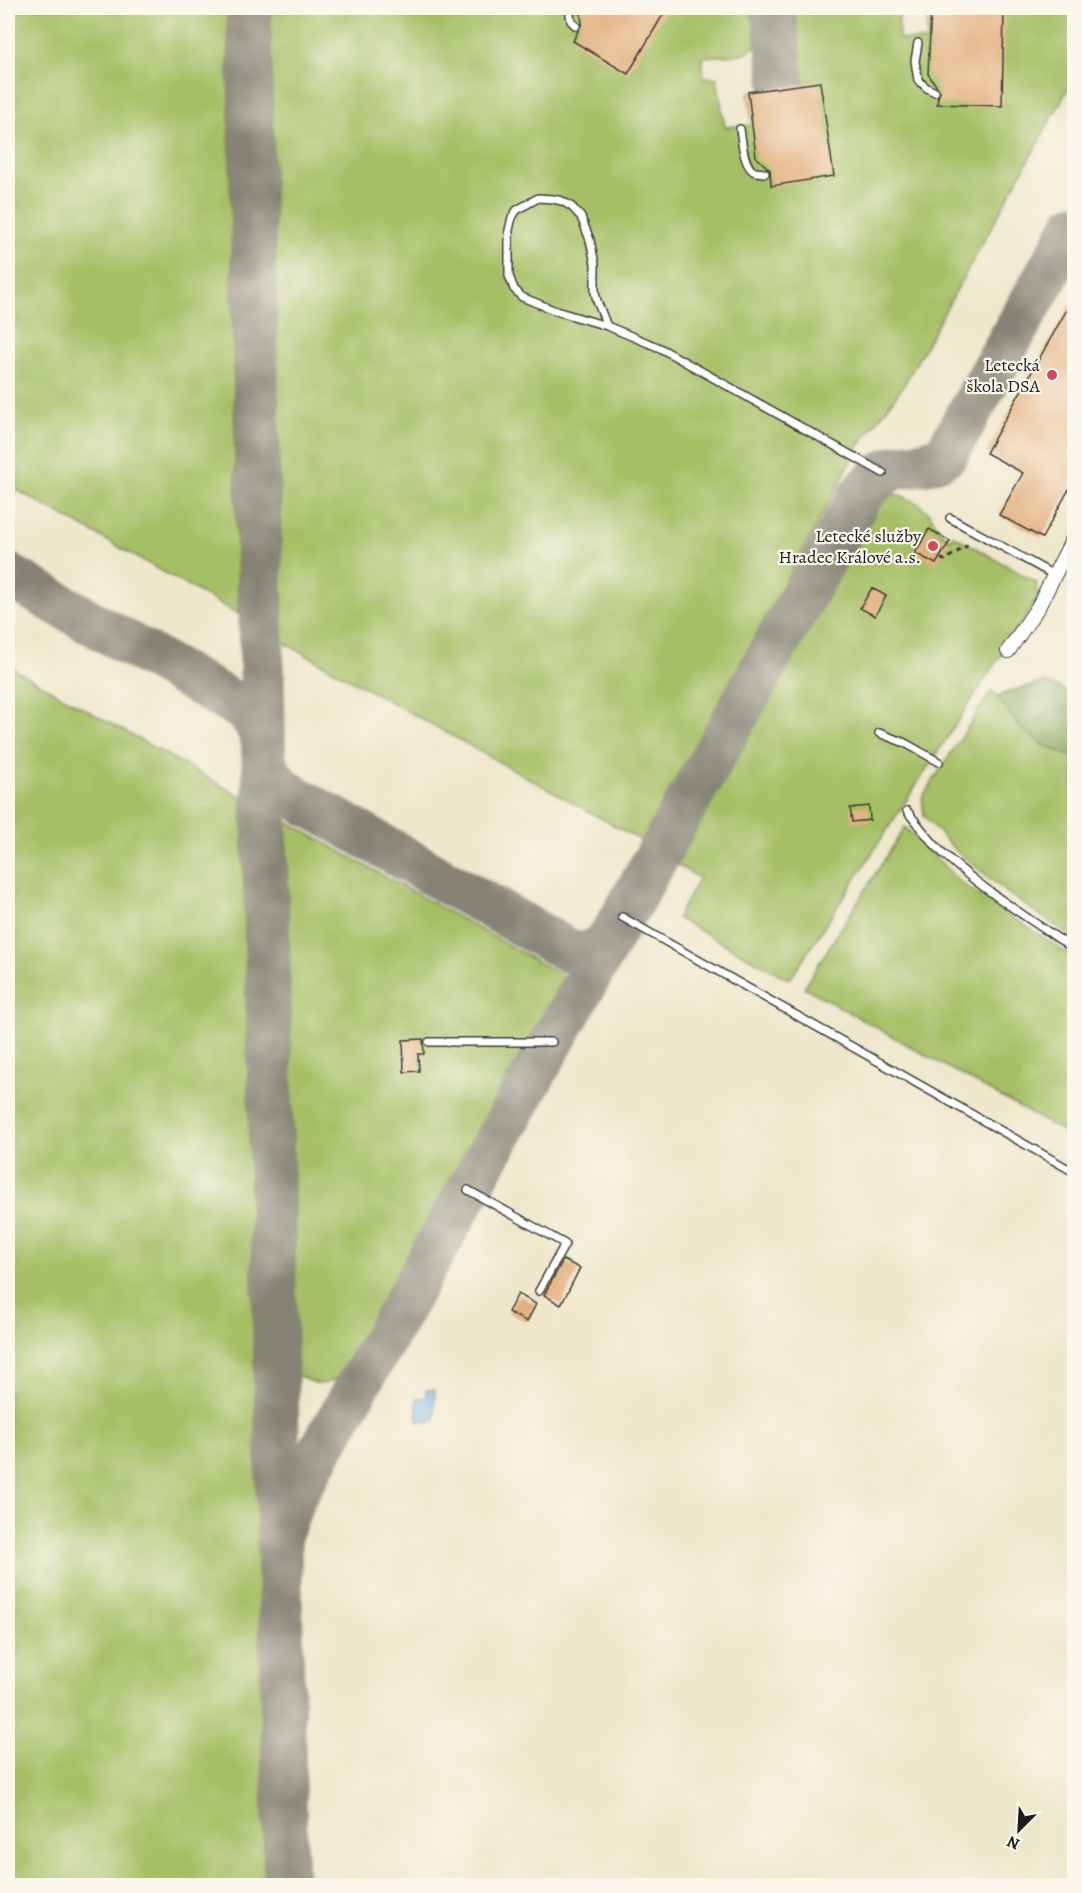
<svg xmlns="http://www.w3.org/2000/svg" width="1082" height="1893" font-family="Alegreya,serif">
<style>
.green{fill:#a5bf65;stroke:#606e40;stroke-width:1.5}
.forest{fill:#84a65a;stroke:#50613b;stroke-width:1.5}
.water{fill:#6eade1;stroke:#45647e;stroke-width:1.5}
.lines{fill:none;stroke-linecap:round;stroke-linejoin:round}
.taxiway{stroke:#868274;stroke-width:45}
.building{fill:#e3b282}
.lane-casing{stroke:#3c3a36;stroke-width:10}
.street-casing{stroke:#3c3a36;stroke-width:16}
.path{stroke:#3c3a36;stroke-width:3;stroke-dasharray:4.5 4.5;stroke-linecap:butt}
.lane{stroke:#fff;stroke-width:7}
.street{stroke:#fff;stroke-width:14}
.poi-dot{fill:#d1495b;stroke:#fbf7ec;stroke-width:2}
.labels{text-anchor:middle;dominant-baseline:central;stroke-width:4.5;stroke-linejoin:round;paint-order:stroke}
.poi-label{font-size:18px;fill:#1c1c1c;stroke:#fbf7ec;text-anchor:end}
</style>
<rect width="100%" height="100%" fill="#fbf7ec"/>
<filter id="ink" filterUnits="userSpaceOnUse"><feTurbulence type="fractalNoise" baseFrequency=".0167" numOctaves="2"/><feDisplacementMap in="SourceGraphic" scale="12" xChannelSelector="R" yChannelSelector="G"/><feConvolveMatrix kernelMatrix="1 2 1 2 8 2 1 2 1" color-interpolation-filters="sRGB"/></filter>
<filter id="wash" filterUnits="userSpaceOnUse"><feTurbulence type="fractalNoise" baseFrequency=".008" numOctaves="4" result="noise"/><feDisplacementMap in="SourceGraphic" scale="24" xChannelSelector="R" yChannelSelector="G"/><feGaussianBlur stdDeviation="1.35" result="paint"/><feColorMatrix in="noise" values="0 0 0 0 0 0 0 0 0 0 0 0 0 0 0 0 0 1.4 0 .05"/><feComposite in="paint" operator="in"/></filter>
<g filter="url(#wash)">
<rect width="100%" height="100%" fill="#efe7cb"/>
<!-- green -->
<path class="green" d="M8 8H227L238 614 8 485Z
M269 8H758L762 39C745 61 727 54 702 57L704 77 717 78 725 127 752 125 748 92 796 85 786 8H899V39L927 41 928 8H1074V78L904 385 858 447 842 479 642 841 281 641Z
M886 495H900L919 504 929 513 942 533 950 539 953 535 1037 583V599L791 978 788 979 677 918 699 878 676 864 874 506Z
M8 666 242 797 265 1885H8Z
M992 690 1022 730 1044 745 1074 758V938L1010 895 953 848 924 816 922 798Z
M284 820 565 977 342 1374C324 1389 314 1385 295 1373Z
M905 827 961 883 1074 958V1138L804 987Z"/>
<!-- forest -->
<path class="forest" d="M1044 682 1065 690 1074 696V758L1044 745 1022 730 997 698 1007 692Z"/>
<!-- water -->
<path class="water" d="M426 1390H435V1421H417V1398H426Z"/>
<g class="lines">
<!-- taxiway -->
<path class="taxiway" d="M249 8 286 1886
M773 8 783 87
M8 575 240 707 254 719 263 740
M264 758C268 774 275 784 288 793L569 951C587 959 599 950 611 936
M283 1526 294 1496 348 1403 861 495C871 485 881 472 895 468 913 463 930 465 946 454L1074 226"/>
</g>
<g id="blocks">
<!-- building -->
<path class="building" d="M580 8H667L628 74 573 41 582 23Z
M931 8 1004 10 1002 106 937 104 938 97 940 91 928 74Z
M820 82 834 176 771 186 770 170 756 157 748 92Z
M1074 297V480L1042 538 999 515 1023 473 986 453Z
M929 529 950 541 936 564 915 553Z
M872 588 886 596 875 616 860 608Z
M869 806 870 820 852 822 850 808Z
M423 1039 424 1054H418L419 1071 404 1072 403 1040Z
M563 1260 580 1268 561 1305 544 1295Z
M518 1294 536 1304 527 1322 508 1312Z"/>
</g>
</g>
<g filter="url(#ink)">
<use href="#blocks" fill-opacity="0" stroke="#3c3a36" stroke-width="1.5"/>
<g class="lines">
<!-- lane casing -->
<g class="lane-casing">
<path id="lane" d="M569 8 571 21 576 26
M918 43 915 61 918 80 927 88 935 92
M740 129C742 140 743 167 755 172 756 172 764 173 765 173
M607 326 597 301 595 292V264L590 240 581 217 572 207 562 201 553 199 538 198 517 210 512 217 509 230V276L514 289 522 297 556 311 607 326 660 348 883 473
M950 518 1054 575
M879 733 905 743 939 762
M907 811C920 827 932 844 947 857 986 892 1031 920 1074 949
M622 917 1074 1172
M429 1042H552
M468 1190 565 1244 539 1291"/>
</g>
<!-- street casing -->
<g class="street-casing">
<path id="street" d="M1008 651 1038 607 1074 537"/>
</g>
<!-- path -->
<path class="path" d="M941 559 945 560 971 543"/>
<!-- lane -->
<use href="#lane" class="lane"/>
<!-- street -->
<use href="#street" class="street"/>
</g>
</g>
<!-- markers -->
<g class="poi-dot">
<circle cx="1052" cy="375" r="6"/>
<circle cx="933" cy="546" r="6"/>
</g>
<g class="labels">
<!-- poi labels -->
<g class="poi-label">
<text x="1040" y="365">Letecká<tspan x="1040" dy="21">škola DSA</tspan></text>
<text x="921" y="536">Letecké služby<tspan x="921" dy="21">Hradec Králové a.s.</tspan></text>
</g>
</g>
<!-- margin -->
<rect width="1082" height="1893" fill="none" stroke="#fbf7ec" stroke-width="30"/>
<!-- north arrow -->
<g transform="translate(1019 1830) rotate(204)" stroke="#fbf7ec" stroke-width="4.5" paint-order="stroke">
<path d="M0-4.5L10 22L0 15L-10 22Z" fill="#1c1c1c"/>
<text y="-9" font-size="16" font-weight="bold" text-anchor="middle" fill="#1c1c1c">N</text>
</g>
</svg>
